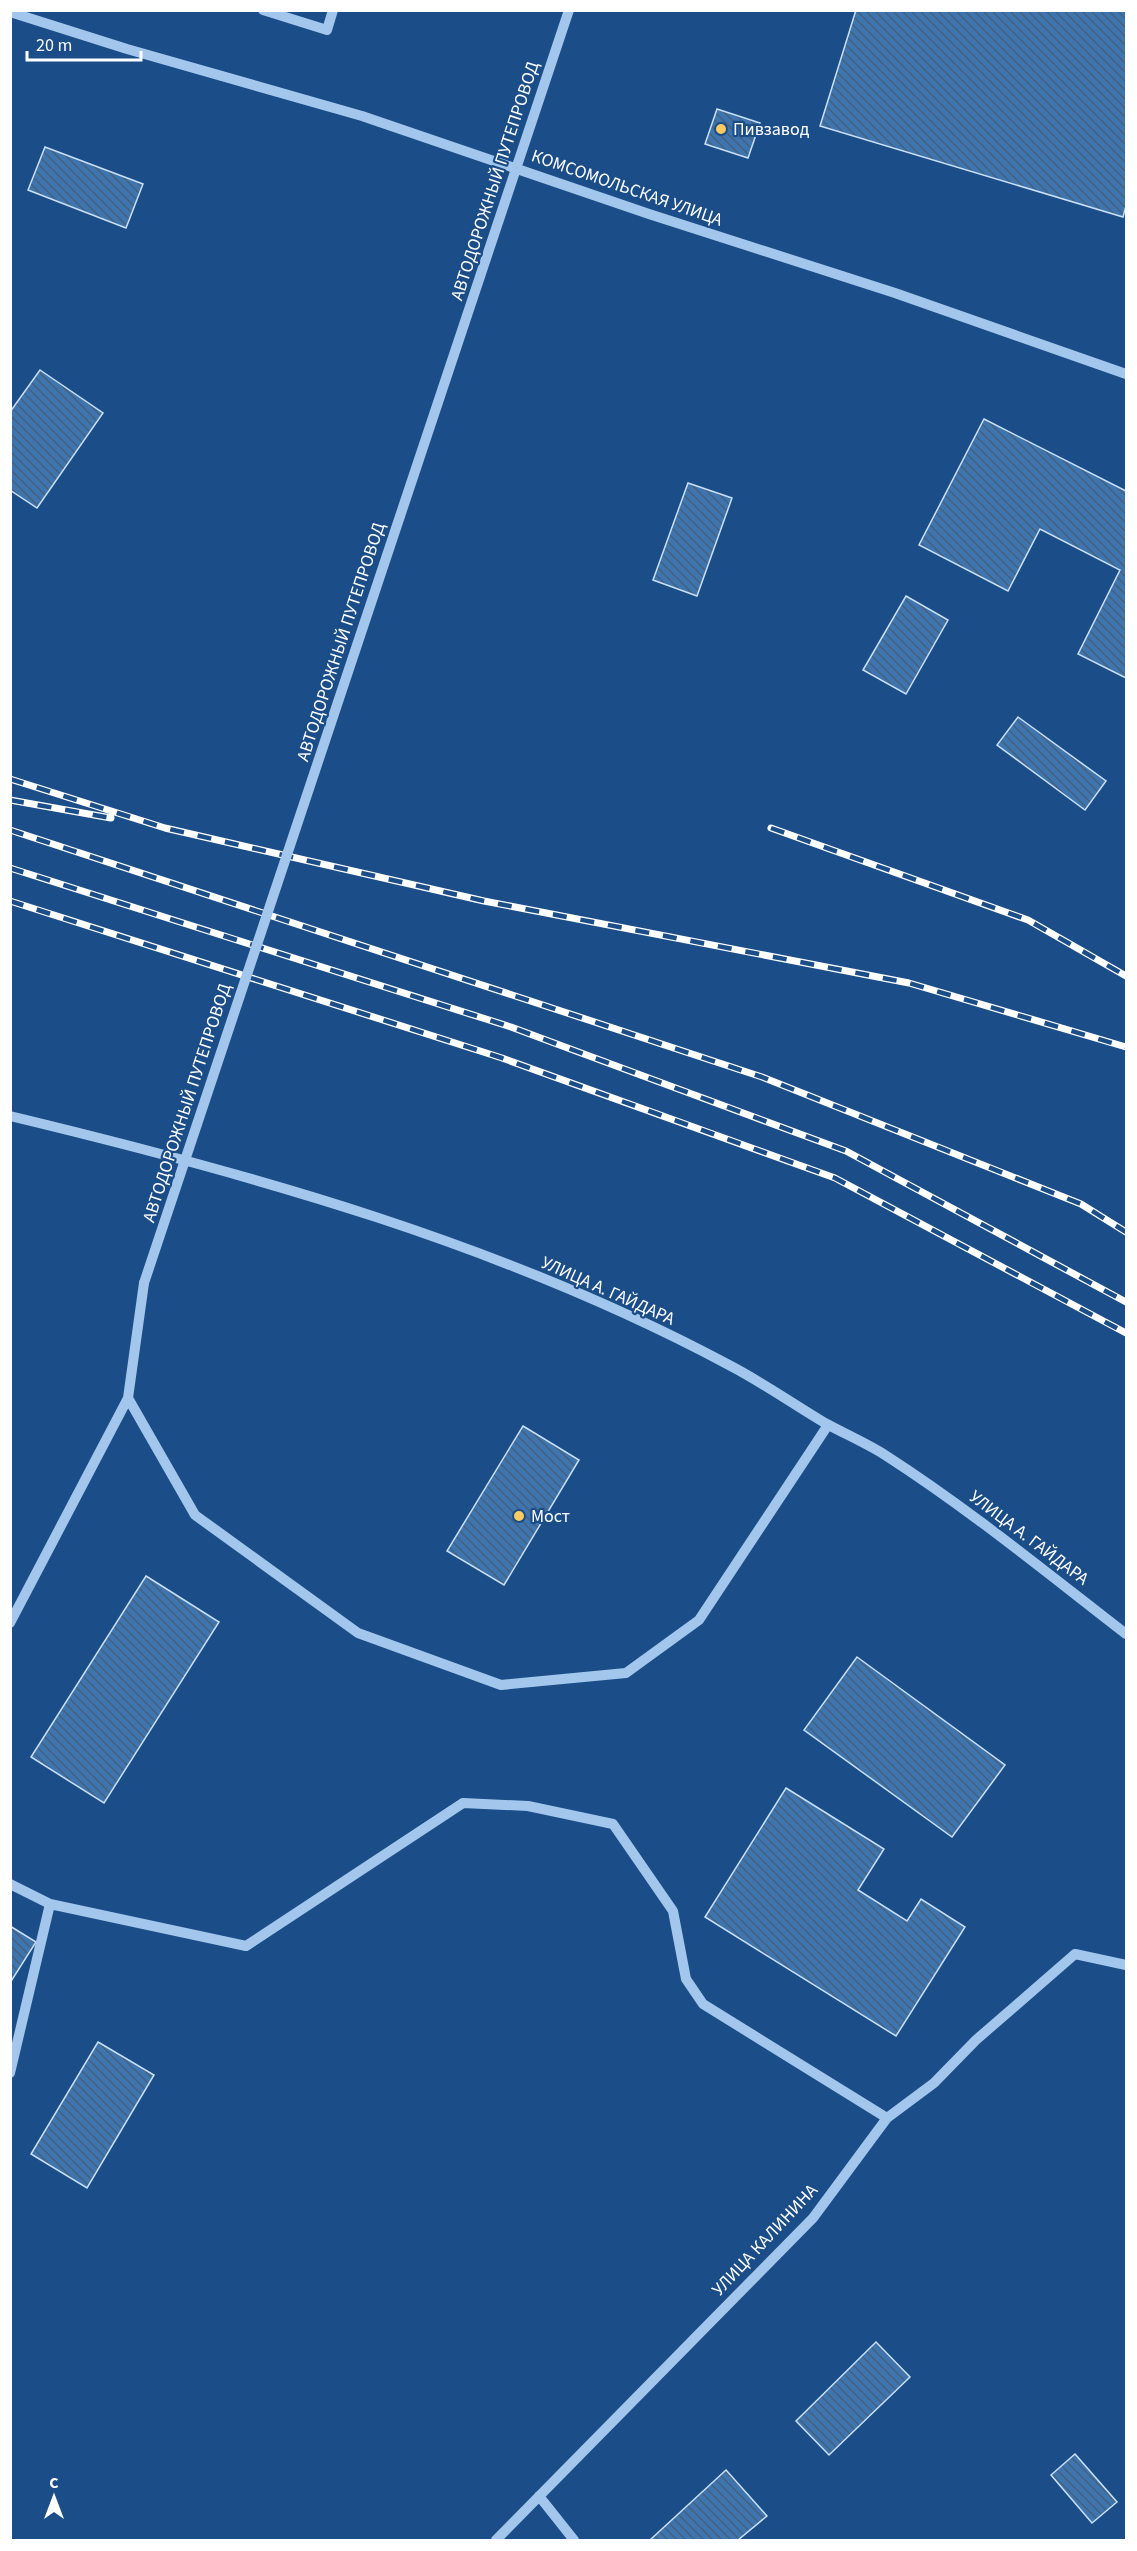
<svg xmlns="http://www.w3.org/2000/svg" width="1137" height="2551" font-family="'Source Sans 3',sans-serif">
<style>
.building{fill:url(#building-back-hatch);stroke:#c9e0f9;stroke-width:1.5}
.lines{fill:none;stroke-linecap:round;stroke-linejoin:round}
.minor{stroke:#a3c7ec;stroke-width:10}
.rail-casing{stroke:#fff;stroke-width:7}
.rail{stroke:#1b4e88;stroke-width:4.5;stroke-dasharray:14;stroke-linecap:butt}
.minor-bridge{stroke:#a3c7ec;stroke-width:10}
.poi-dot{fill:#fecb60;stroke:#1b4e88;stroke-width:2}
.labels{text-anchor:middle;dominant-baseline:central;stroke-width:4.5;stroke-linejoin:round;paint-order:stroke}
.poi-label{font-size:18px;fill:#fff;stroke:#1b4e88;text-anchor:start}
.street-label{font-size:18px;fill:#fff;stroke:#1b4e88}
</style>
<defs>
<pattern id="building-back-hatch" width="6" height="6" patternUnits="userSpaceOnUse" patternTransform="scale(1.5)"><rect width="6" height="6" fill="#3e75af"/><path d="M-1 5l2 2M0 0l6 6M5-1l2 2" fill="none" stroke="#45607e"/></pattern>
</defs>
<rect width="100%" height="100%" fill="#1b4e88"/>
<!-- building -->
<path class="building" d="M856 10H1126V206L1123 217 820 126Z
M717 109 760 123 748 158 705 144Z
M45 147 143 184 126 228 28 190Z
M40 370 103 413 37 508 10 490V412Z
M984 419 1126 491V678L1078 654 1120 570 1040 529 1008 591 919 545Z
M688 483 732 498 697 596 653 580Z
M906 596 948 620 906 694 863 670Z
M1018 717 1106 781 1085 810 997 745Z
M523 1426 579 1460 504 1585 447 1551Z
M146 1576 219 1622 104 1803 31 1757Z
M857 1657 1005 1765 952 1837 804 1730Z
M786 1788 884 1849 858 1890 907 1921 921 1899 965 1927 896 2036 705 1917Z
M10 1926 36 1942 10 1983Z
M98 2042 154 2075 87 2188 31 2154Z
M876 2342 910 2377 829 2455 796 2421Z
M1075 2454 1117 2502 1092 2523 1051 2475Z
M726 2470 767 2516 738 2540H650Z"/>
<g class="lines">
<!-- minor -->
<path class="minor" d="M263 10 327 30 333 10
M10 12 127 49 362 116 649 214 895 293 1126 374
M10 1116C256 1175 505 1245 729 1365 762 1382 793 1404 825 1423 845 1434 866 1443 885 1455 969 1509 1047 1573 1126 1634
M144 1283 128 1398 195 1515 358 1633 501 1685 626 1673 699 1620 828 1425
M10 1623 128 1398
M10 1884 50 1904 10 2073
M50 1904 246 1946 463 1803 528 1806 613 1824 673 1911 686 1979 703 2004 887 2118
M539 2496 574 2540
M496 2540 813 2218 887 2118 934 2083 976 2040 1075 1954 1126 1965"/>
<!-- rail casing -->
<g class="rail-casing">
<path id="rail" d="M10 779 165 828 484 901 909 983 1126 1047
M10 800 111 818
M771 828 1028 920 1126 976
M10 830 762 1077 1081 1204 1126 1232
M10 868 511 1027 846 1151 1126 1302
M10 901 502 1058 835 1178 1126 1333"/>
</g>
<!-- rail -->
<use href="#rail" class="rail"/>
<!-- minor-bridge -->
<path class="minor-bridge" d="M144 1283 569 10"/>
</g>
<!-- markers -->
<g class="poi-dot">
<circle cx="721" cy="129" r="6"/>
<circle cx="519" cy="1516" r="6"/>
</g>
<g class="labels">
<!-- poi labels -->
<g class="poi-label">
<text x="733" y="129">Пивзавод</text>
<text x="531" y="1516">Мост</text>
</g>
<!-- street labels -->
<g class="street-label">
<text transform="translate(495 181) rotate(-72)">АВТОДОРОЖНЫЙ ПУТЕПРОВОД</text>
<text transform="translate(627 188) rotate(19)">КОМСОМОЛЬСКАЯ УЛИЦА</text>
<text transform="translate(341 642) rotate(-72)">АВТОДОРОЖНЫЙ ПУТЕПРОВОД</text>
<text transform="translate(187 1103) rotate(-72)">АВТОДОРОЖНЫЙ ПУТЕПРОВОД</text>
<text transform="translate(608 1291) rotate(24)">УЛИЦА А. ГАЙДАРА</text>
<text transform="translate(1029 1538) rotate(37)">УЛИЦА А. ГАЙДАРА</text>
<text transform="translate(765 2240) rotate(-47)">УЛИЦА КАЛИНИНА</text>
</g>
</g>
<!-- border -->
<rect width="1137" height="2551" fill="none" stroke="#ffffff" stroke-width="24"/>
<!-- north arrow -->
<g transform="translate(54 2497)" stroke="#1b4e88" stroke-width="4.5" paint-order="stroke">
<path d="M0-4.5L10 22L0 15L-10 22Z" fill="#ffffff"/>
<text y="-9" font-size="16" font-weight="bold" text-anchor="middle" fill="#ffffff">С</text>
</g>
<!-- scale -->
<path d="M27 51v9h114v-9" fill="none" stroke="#ffffff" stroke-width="3"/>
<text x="36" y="51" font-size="18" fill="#ffffff" stroke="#1b4e88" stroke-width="4.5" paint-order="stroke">20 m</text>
</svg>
